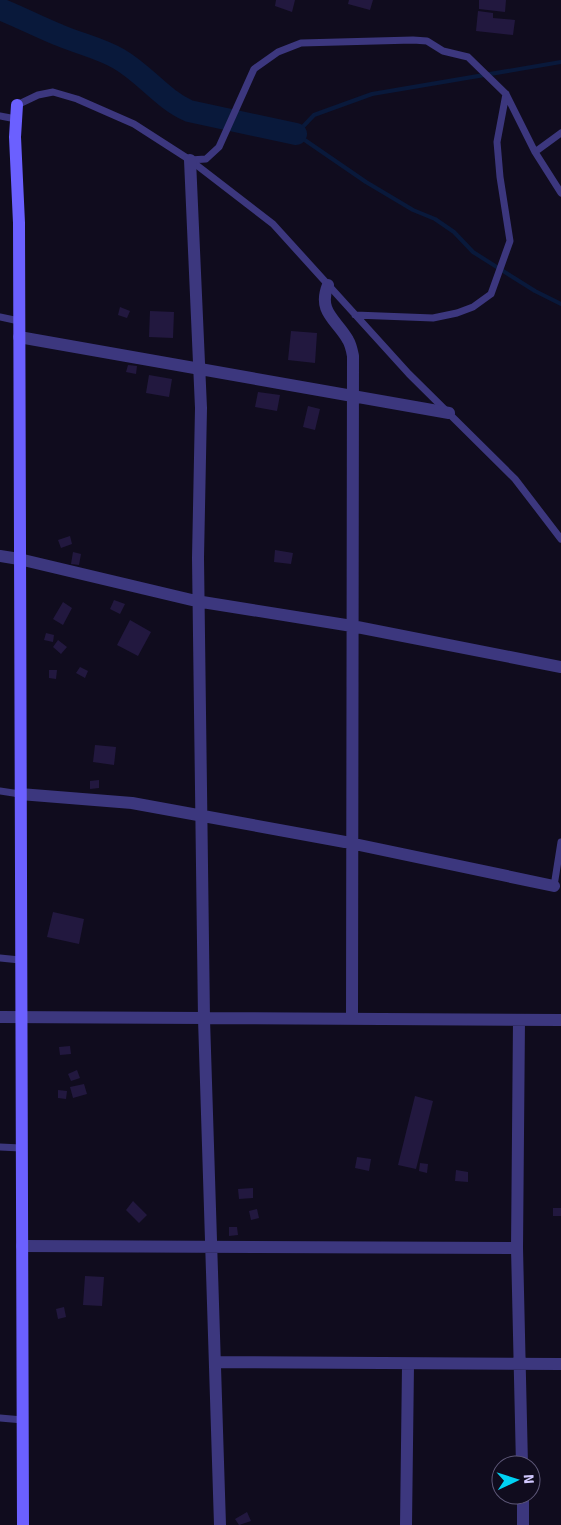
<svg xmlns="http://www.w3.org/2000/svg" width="561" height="1525" font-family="Signika,sans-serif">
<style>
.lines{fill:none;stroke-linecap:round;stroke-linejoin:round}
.stream{stroke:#09193b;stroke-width:4}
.river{stroke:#09193b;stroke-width:22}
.building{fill:#22183f}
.lane{stroke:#3c377e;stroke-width:7}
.street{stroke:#3c377e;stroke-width:12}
.secondary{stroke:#6b60ff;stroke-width:12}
</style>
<rect width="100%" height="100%" fill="#100c1e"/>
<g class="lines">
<!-- stream -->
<path class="stream" d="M561 62 372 94 314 115 296 134 366 182 413 210 435 219 454 232 473 252 535 291 561 304"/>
<!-- river -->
<path class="river" d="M0 9C20 17 39 27 59 35 80 44 100 48 119 59 145 74 162 99 189 111L296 134"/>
</g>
<!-- building -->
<path class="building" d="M276 0H295L292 12 275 6Z
M349 0H373L370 10 348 4Z
M479 0H506L505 12 479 9Z
M478 11 493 13V18L515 20 513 35 476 31Z
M120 307 130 311 127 318 118 315Z
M150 311 174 312 173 338 149 337Z
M291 331 317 333 315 363 288 360Z
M128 365 137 366 136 374 126 372Z
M149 375 172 379 169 397 146 393Z
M258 392 280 395 277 411 255 407Z
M308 406 320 409 315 430 303 427Z
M70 536 72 544 61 548 58 540Z
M275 550 293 553 291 564 274 562Z
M73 552 81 554 79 565 71 564Z
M114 600 125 604 120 614 110 609Z
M63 602 72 608 63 625 53 619Z
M130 620 151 632 138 656 117 645Z
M46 633 54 635 53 642 44 640Z
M58 640 67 647 61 654 53 647Z
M80 667 88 671 85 678 76 673Z
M49 670H57L56 679 49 678Z
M95 745 116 747 114 765 93 762Z
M99 780V788L90 789V781Z
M53 912 84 919 79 944 47 937Z
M70 1046 71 1054 60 1055 59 1047Z
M77 1070 80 1078 71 1081 68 1074Z
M84 1084 87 1094 73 1098 70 1087Z
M58 1090 67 1091 66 1099 58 1098Z
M415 1096 433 1101 416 1169 398 1165Z
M357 1157 371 1159 369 1171 355 1168Z
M420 1163 428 1164 427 1173 419 1171Z
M456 1170 468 1172V1182L455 1181Z
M253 1188V1198L239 1199 238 1189Z
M133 1201 147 1215 139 1223 126 1210Z
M553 1208H561V1216H553Z
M257 1209 259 1218 251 1220 249 1211Z
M229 1227H237L238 1235 229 1236Z
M85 1276 104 1277 102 1306 83 1305Z
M64 1307 66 1317 58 1319 56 1309Z
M247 1512 251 1521 239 1525 235 1519Z"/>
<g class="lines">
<!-- lane -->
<path class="lane" d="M17 105 38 95 53 92 77 99 134 124 190 160 273 224 409 374 515 479 561 539
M0 116 16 119
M535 152 561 133
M190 160 206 159 219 147 254 69 278 52 301 43 413 40 427 41 443 51 468 57 506 94 535 152 561 193
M355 315 433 318 457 313 473 307 491 294 510 241 500 177 497 142 506 94
M0 317 19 321
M0 791 20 794
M554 886 561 842
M0 958 20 960
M0 1147 21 1148
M0 1418 23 1420"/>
<!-- street -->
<path class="street" d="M190 160 201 408 198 558 204 1019 220 1525
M328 285C317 312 337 320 348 340 351 345 352 351 353 356L352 1019
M19 337 449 413
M0 556 19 559 196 601 352 626 561 667
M20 794 132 803 345 842 554 886
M0 1017 561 1020
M519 1020 517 1248 522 1465
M22 1246 517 1248
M215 1362 561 1364
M523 1495V1525
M406 1525 408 1365"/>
<!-- secondary -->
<path class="secondary" d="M17 105 15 137 19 223 23 1525"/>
</g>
<!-- north arrow -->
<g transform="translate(516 1480) rotate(86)"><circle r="24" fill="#100c1e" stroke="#5e5878"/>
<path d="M0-4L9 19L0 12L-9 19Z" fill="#00d2f4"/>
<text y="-8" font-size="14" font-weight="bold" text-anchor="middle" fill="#d2c9ff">N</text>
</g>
</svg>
